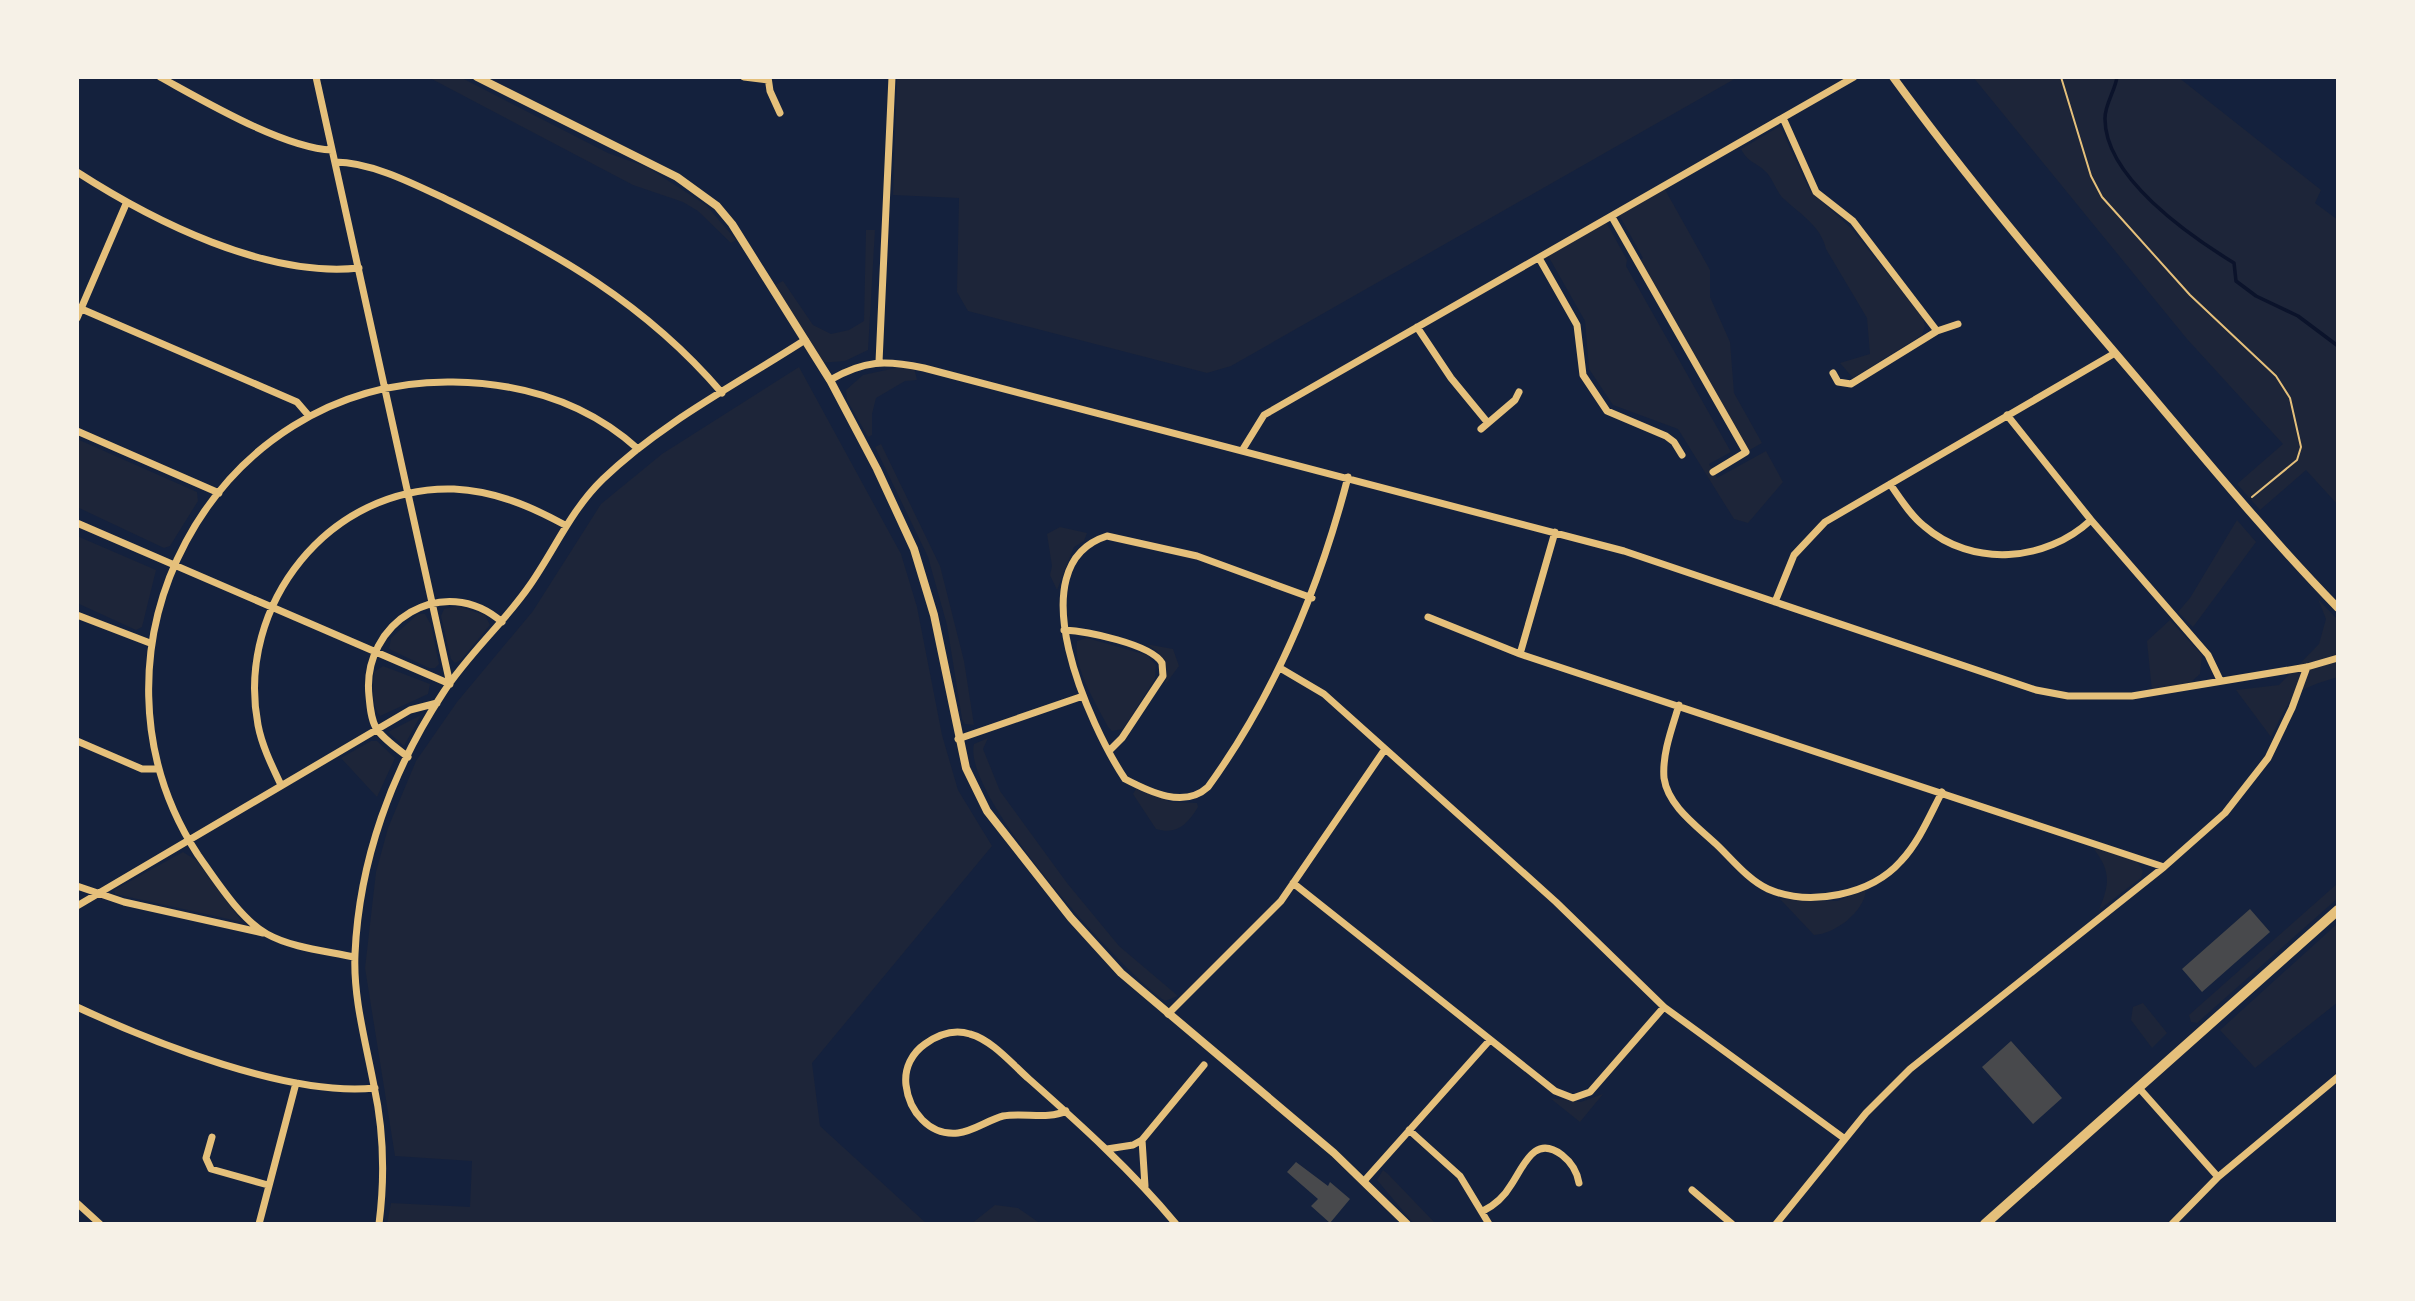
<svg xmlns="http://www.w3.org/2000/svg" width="2415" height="1301" font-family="'Roboto Serif',serif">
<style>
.green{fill:#1d2539}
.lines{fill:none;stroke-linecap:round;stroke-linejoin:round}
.stream{stroke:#0b132b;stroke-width:3.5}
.building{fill:#48494c}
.path{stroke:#e5c07b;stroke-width:2}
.minor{stroke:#e5c07b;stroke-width:7}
.tertiary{stroke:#e5c07b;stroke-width:8}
.primary{stroke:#e5c07b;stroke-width:10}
</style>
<rect width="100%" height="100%" fill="#14213d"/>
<!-- green -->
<path class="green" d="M428 77H460L608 153 647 167 706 205 736 240 731 243 698 211 683 202 633 185Z
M897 77H1738L1231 366 1207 373 968 311 957 292 959 198 893 195Z
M1973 77H2178L2321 190 2315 203 2338 220V505L2306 470 2260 510 2237 484 2283 444 2187 339Z
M1780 126 1810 191 1851 228 1922 316 1925 326 1922 335 1853 378 1840 363 1870 354 1867 318 1826 249C1821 226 1800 214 1784 199 1776 192 1773 178 1765 171 1756 162 1748 163 1741 149Z
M1663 186 1710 270V297L1730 342 1734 393 1762 443 1746 452 1638 261 1643 258 1618 213Z
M1605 220 1627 260 1626 266 1731 452 1709 464 1717 478 1766 451 1783 482 1748 523 1734 519 1678 429 1613 405 1589 369 1585 321 1547 254Z
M866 230H875L868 350 845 361 819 363 773 286 783 281 813 325 831 334 849 330 864 321Z
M905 366 914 367 917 380 905 381 876 398 872 414V435L868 437 847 400 846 390 863 375Z
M799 367 901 554 917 607 942 735 958 790 992 846 812 1063 820 1126 927 1224H387L391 1203 470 1207 472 1161 395 1156 365 968 376 872 388 828 416 761 457 702 533 611 601 504 662 454Z
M77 439 197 492 198 501 170 546 164 548 77 507Z
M881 444 940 566 964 661 974 725 965 724 962 719 947 625 928 557 875 447Z
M2237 520 2256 542 2193 627 2178 612 2190 598Z
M1060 527 1087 533 1084 541 1074 547 1057 590 1050 575 1052 566 1047 534Z
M77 536 156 570 142 627 136 630 77 603Z
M2318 599 2338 620V677C2290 691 2292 695 2271 737L2236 690 2279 685 2319 644 2326 619Z
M457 606 485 615 490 625 461 660 455 663 451 659 441 616 444 609Z
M418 614H425L431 625 439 664 435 668H429L389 649 391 638Z
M2170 620 2202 655 2200 674 2191 682 2152 691 2147 641Z
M1087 638 1147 655 1156 665 1155 679 1123 729 1112 731 1108 727C1096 703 1073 668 1077 641Z
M1146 644 1173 649 1179 666 1165 685C1169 664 1164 654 1146 644Z
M383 666 430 684 428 694 380 716C371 705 373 686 374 672Z
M421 715 404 746 388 732Z
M988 738 983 749 1000 791 1067 883 1119 946 1178 996 1165 1001C1121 971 961 795 974 744Z
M371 741H377L395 758 377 797 341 758Z
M1136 789 1171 802 1197 803 1198 807C1187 825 1177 835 1156 829L1133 794Z
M2093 848 2136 860 2143 871 2141 878 2099 910C2110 883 2111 871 2093 848Z
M183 852 196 860 242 922 115 894 114 890Z
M2338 883V898L2197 1023 2191 1022 2189 1015Z
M1866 890C1864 912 1835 934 1814 935L1780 899 1837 901Z
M2338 923V1002L2255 1068 2220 1030Z
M2143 1003 2167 1033 2152 1048 2131 1020 2133 1007Z
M1603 1094 1580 1122 1550 1098 1581 1102Z
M1383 1170 1388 1174 1436 1224H1414L1377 1180Z
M995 1205 1018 1208 1041 1224H971Z"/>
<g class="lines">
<!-- stream -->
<path class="stream" d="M2117 77C2115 91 2105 104 2105 118 2104 177 2190 236 2234 263L2236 281 2256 296 2298 316 2338 346"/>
</g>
<!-- building -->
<path class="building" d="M2250 909 2270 932 2202 992 2182 969Z
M2011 1041 2062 1098 2033 1124 1982 1067Z
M1296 1162 1328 1186 1330 1182 1350 1199 1330 1223 1311 1206 1318 1199 1287 1172Z"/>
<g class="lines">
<!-- path -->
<path class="path" d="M2061 77 2091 176 2102 197 2190 295 2276 376 2290 398 2301 447 2297 460 2252 497"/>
<!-- minor -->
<path class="minor" d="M160 77C204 101 283 148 332 150
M316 77 450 684
M744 77 768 80
M768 77 770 91 780 113
M1783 118 1816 192 1853 221 1937 331
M335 162C372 162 416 185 450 201 555 252 645 303 722 393
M77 172C153 221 266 278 359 268
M1612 217 1746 452 1713 472
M1539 258 1577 325 1583 375 1607 411 1666 436 1674 442 1682 455
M77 307 297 402 309 416
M77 318 126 204
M1417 327 1451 378 1488 423
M879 362 892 77
M1833 373 1838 382 1851 384 1937 331 1958 324
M830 380C865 360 885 360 924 368L1624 551 2036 690 2068 696H2132L2307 667 2338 658
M2007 415 2091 520 2208 655 2220 680
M1481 429 1515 400 1519 392
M77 431 219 493
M1243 449 1264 415 1854 77
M1890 484C1900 498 1910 515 1924 526 1972 568 2046 562 2091 520
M77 523 450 684
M1312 598 1197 556 1107 536C1015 565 1091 728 1125 779 1150 792 1184 809 1208 787 1276 693 1319 589 1348 477
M1775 602 1794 555 1825 522 2115 353
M77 615 150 643
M1428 617 1520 654 2164 867
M1064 630C1086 631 1151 644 1162 663L1163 676 1157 685 1122 738 1109 751
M1520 654 1555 532
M1280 668 1324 694 1556 902 1664 1007 1845 1139
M1679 705C1672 728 1662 754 1664 778 1668 806 1697 826 1716 844 1731 858 1748 880 1768 889 1810 907 1871 895 1901 861 1919 842 1930 815 1942 792
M958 739 1083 696
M77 741 142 769H159
M408 757C398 749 383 739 376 728 371 719 370 707 369 696 361 622 444 571 502 622
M281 785C272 766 262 746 258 725 235 605 330 485 454 489 495 491 530 506 565 525
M1293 883 1555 1091 1573 1098 1590 1092 1664 1007
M77 886 124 902 263 933
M77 906 410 710 437 703
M354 957C327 951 292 948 267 934 241 920 215 879 198 855 67 654 212 378 453 382 522 383 587 403 638 449
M77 1007C154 1043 290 1097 375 1088
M1168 1014 1281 901 1385 749
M2139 1088 2218 1177
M1066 1111C1048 1120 1023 1112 1003 1116 988 1120 974 1131 958 1133 929 1136 909 1111 906 1085 904 1068 912 1053 925 1044 939 1034 954 1029 970 1034 992 1040 1012 1064 1029 1079 1081 1125 1132 1171 1176 1224
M1409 1130 1460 1176 1489 1224
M212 1137 206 1158 211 1169 268 1185
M1142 1140 1145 1186
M1107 1149 1133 1145 1142 1140 1204 1065
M1365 1180 1489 1041
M1692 1190 1732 1224
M77 1203 100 1224
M1483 1211C1495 1205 1504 1197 1511 1185 1524 1166 1534 1134 1562 1155 1571 1162 1577 1171 1579 1183
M259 1224 296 1083
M379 1224C385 1177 384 1132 374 1086 366 1043 353 998 355 954 359 861 392 770 443 693 468 654 504 623 530 585 555 549 571 510 603 479 661 423 737 384 805 340
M1776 1224 1866 1113 1910 1069 2164 867 2225 813 2268 758 2292 708 2307 667
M2172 1224 2218 1177 2338 1077"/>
<!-- tertiary -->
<path class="tertiary" d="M477 77 677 177 717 206 732 224 830 380 877 469 914 549 934 615 966 768 987 811 1071 918 1121 973 1334 1153 1407 1224
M1893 77C1968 180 2051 278 2134 375 2201 454 2266 534 2338 608"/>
<!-- primary -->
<path class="primary" d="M1985 1224 2338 910"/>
</g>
<!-- border -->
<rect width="2415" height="1301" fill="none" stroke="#f6f1e7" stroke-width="158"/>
</svg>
